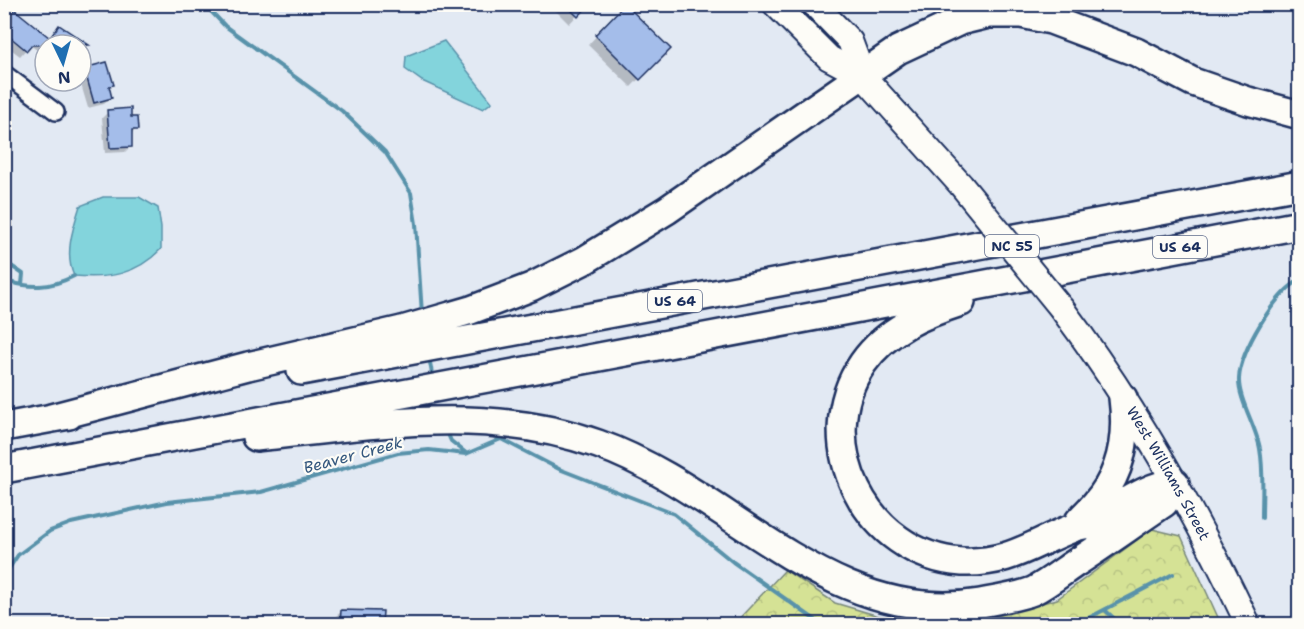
<svg xmlns="http://www.w3.org/2000/svg" width="1304" height="629" font-family="'Shantell Sans',sans-serif">
<style>
.forest{fill:url(#forest-crowns);stroke:#78887a;stroke-width:1.5}
.water{fill:#83d4dc;stroke:#5992aa;stroke-width:1.5}
.shadow{fill:#0003}
.lines{fill:none;stroke-linecap:round;stroke-linejoin:round}
.stream{stroke:#5992aa;stroke-width:4}
.building{fill:#a4bdea;stroke:#1b2f5e;stroke-width:1.5}
.street-casing{stroke:#1b2f5e;stroke-width:20}
.primary-casing{stroke:#1b2f5e;stroke-width:28}
.highway-casing{stroke:#1b2f5e;stroke-width:32}
.street{stroke:#fdfcf7;stroke-width:15}
.primary{stroke:#fdfcf7;stroke-width:24}
.highway{stroke:#fdfcf7;stroke-width:27}
.primary-bridge-casing{stroke:#1b2f5e;stroke-width:28;stroke-linecap:butt}
.primary-bridge{stroke:#fdfcf7;stroke-width:24}
.labels{text-anchor:middle;dominant-baseline:central;stroke-width:4.5;stroke-linejoin:round;paint-order:stroke}
.shield{fill:#fdfcf7;stroke:#5f6c8c;stroke-width:1.5}
.shield-label{font-size:14px;font-weight:bold;fill:#1b2f5e}
.street-label{font-size:15px;fill:#1b2f5e;stroke:#fdfcf7}
.water-label{font-size:16px;font-style:italic;fill:#35587e;stroke:#fdfcf7}
</style>
<defs>
<pattern id="forest-crowns" width="20" height="18" patternUnits="userSpaceOnUse" patternTransform="scale(1.5)"><rect width="20" height="18" fill="#d5e295"/><path d="M2 6a3 3 0 1 1 6 0M12 15a3 3 0 1 1 6 0" fill="none" stroke="#b6c283"/></pattern>
</defs>
<rect width="100%" height="100%" fill="#e2e9f3"/>
<filter id="ink" filterUnits="userSpaceOnUse"><feTurbulence type="fractalNoise" baseFrequency=".0167" numOctaves="2"/><feDisplacementMap in="SourceGraphic" scale="12" xChannelSelector="R" yChannelSelector="G"/><feConvolveMatrix kernelMatrix="1 2 1 2 8 2 1 2 1" color-interpolation-filters="sRGB"/></filter>
<g filter="url(#ink)">
<!-- forest -->
<path class="forest" d="M1152 529 1181 536 1221 624H925L985 619 1057 599Z
M785 570 835 603 906 624H734Z"/>
<!-- water -->
<path class="water" d="M444 41 492 102 483 109 422 81 405 69 406 56Z
M103 197H139L158 208 161 228V249C136 275 108 279 74 276 64 254 73 228 80 206Z"/>
<!-- shadow -->
<path class="shadow" d="M549 4H588L569 24Z
M4 5 49 39 59 27 88 46 81 56V45H45V56L30 45 20 56 4 44Z
M624 6 668 49 631 87 588 45Z
M85 69 112 85 108 88 111 98 104 104 88 108 80 81 81 74Z
M108 112 130 118 136 129 131 135V146L125 152 105 153 102 118Z
M4 120 9 123 4 129Z
M342 611 381 613V624H335V617Z"/>
<g class="lines">
<!-- stream -->
<path class="stream" d="M204 4 225 26 342 111 385 152 411 193 416 224 422 314
M4 261 23 274 22 284
M4 281C31 288 49 289 74 276
M429 357 433 379
M447 432 451 441 466 453
M1262 518C1262 495 1264 471 1260 449 1257 428 1238 399 1239 379 1240 351 1275 293 1300 280
M4 576 18 555 50 531 71 523 167 502 261 492 398 453 429 450 466 454 501 439 559 469 674 514 733 562 821 624
M1106 611 1120 624
M1077 624 1173 574"/>
</g>
<!-- building -->
<path class="building" d="M565 4H590L578 17Z
M625 4 671 49 640 80 595 35Z
M14 9 50 38 59 25 89 45H32L27 51 4 32V20Z
M107 62 114 85 109 86 112 98 94 103 84 68Z
M131 108V117H137L138 130H132V147L110 148 107 110Z
M341 610 383 611 382 624H340Z"/>
<g class="lines">
<!-- street casing -->
<g class="street-casing">
<path id="street" d="M4 73 56 112"/>
</g>
<!-- primary casing -->
<g class="primary-casing">
<g id="primary">
<path d="M775 4 829 58 863 76 961 185"/>
<path d="M814 4 850 41 863 76"/>
<path id="s1" d="M1062 309C1135 406 1196 514 1248 624"/>
</g>
</g>
<!-- highway casing -->
<g class="highway-casing">
<path id="highway" d="M961 302C924 314 887 329 863 363 809 441 866 556 962 562 1009 564 1033 543 1073 528 1079 525 1085 526 1090 523 1119 509 1143 486 1175 483
M301 371 1300 185
M51 418 248 366 402 330 471 310 531 287 585 260 667 210 898 50 960 21 989 14H1021L1051 20 1136 52 1193 82 1248 101 1300 115
M4 427 69 415
M256 437C371 425 486 404 598 444 729 490 829 628 980 603 997 600 1017 597 1033 591 1047 584 1061 573 1074 564 1105 544 1134 523 1164 503L1175 483
M4 469 1300 225
M1079 521C1084 515 1090 510 1095 504 1122 474 1128 437 1123 398"/>
</g>
<!-- street -->
<use href="#street" class="street"/>
<!-- primary -->
<use href="#primary" class="primary"/>
<!-- highway -->
<use href="#highway" class="highway"/>
<!-- primary-bridge casing -->
<g class="primary-bridge-casing">
<path id="primary-bridge" d="M961 185 1062 309"/>
</g>
<!-- primary-bridge -->
<use href="#primary-bridge" class="primary-bridge"/>
</g>
</g>
<g class="labels">
<!-- shield labels -->
<g class="shield">
<rect x="985" y="235" width="54" height="22" rx="4.5"/>
<rect x="1153" y="236" width="54" height="22" rx="4.5"/>
<rect x="648" y="290" width="54" height="22" rx="4.5"/>
</g>
<g class="shield-label">
<text x="1012" y="246">NC 55</text>
<text x="1180" y="247">US 64</text>
<text x="675" y="301">US 64</text>
</g>
<!-- street labels -->
<g class="street-label">
<text stroke="none"><textPath href="#s1" startOffset="196">West Williams Street</textPath></text>
</g>
<!-- water labels -->
<g class="water-label">
<text transform="translate(353 455) rotate(-15)">Beaver Creek</text>
</g>
</g>
<!-- margin -->
<rect width="1304" height="629" fill="none" stroke="#fdfcf7" stroke-width="24"/>
<rect x="12" y="12" width="1280" height="605" fill="none" stroke="#1b2f5e" stroke-width="2" filter="url(#ink)"/>
<!-- north arrow -->
<g transform="translate(63 63) rotate(175)"><circle r="28" fill="#fdfcf7" stroke="#a3aaba" stroke-width="1.5"/>
<path d="M0-4.5L10 22L0 15L-10 22Z" fill="#1f6fb2"/>
<text y="-9" font-size="16" font-weight="bold" text-anchor="middle" fill="#1b2f5e">N</text>
</g>
</svg>
